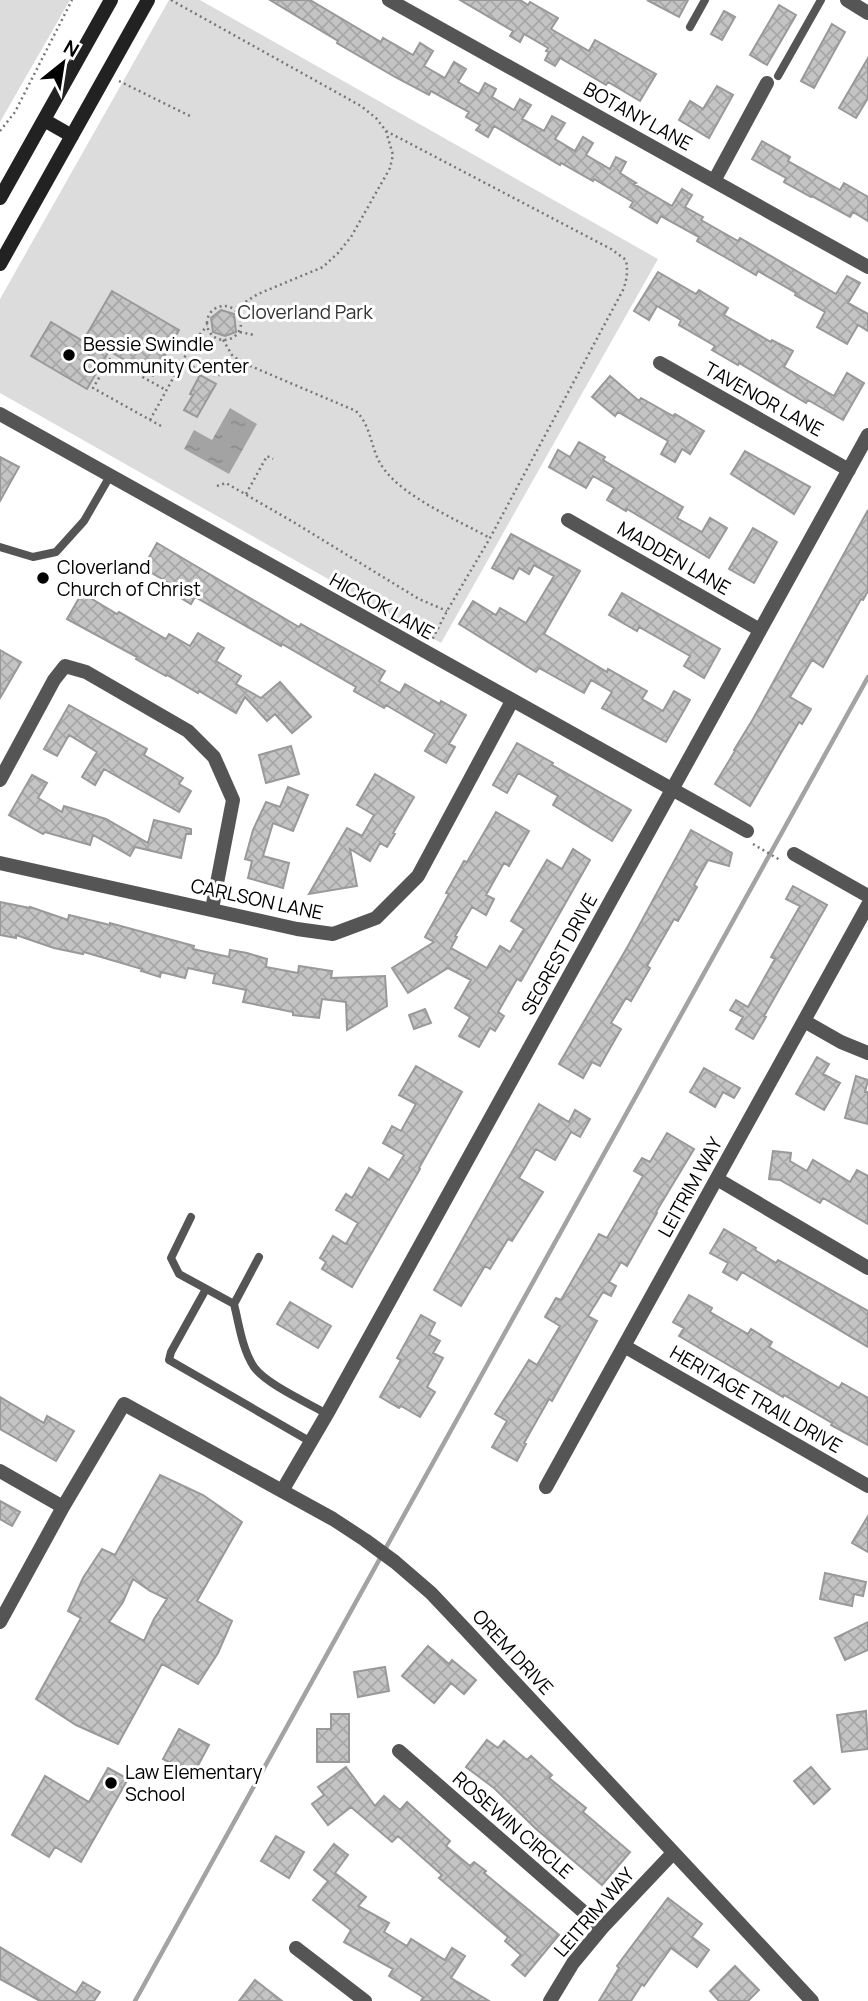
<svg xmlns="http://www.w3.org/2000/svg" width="868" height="2001" font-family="Manrope,sans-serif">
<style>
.park{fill:#dcdcdc}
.water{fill:url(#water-ripples)}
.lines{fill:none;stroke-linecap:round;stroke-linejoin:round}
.stream{stroke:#a3a3a3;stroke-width:4.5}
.building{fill:url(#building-cross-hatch);stroke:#999;stroke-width:2;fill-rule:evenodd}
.path{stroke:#777;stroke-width:2.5;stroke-dasharray:2 3.5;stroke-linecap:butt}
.service{stroke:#555;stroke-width:8}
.minor{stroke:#555;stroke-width:14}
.secondary{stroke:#222;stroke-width:14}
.poi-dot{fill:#000;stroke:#fff;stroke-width:2.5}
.labels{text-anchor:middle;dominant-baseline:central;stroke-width:6;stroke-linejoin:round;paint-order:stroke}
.street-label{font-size:19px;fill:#000;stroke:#fff}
.park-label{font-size:19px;fill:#333;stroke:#fff}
.poi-label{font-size:19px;fill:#000;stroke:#fff;text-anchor:start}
</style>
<defs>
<pattern id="water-ripples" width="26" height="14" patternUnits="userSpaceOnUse" patternTransform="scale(1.75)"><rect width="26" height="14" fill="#a3a3a3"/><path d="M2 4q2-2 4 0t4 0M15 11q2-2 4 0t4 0" fill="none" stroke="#8b8b8b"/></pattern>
<pattern id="building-cross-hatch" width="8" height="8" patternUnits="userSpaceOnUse" patternTransform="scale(1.75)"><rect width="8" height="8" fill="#c4c4c4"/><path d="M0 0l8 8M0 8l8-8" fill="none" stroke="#a7a7a7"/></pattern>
</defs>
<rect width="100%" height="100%" fill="#fff"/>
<!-- park -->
<path class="park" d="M0 0H70L0 122Z
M169 0H200L658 259 441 643 0 393V299Z"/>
<!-- water -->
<path class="water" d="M230 408 257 424 229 474 184 449 194 430 212 440Z"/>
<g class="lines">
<!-- stream -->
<path class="stream" d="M135 2001 868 677"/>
</g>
<!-- building -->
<path class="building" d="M270 0H310L381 42 383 38 413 55 420 43 433 51 424 66 445 78 454 62 466 69 458 82 479 94 485 83 496 89 492 97 514 110 520 99 531 105 522 119 544 131 552 116 565 123 555 139 575 151 583 137 593 143 586 155 610 169 616 157 626 162 620 173 636 183 634 184 672 206 682 189 692 195 685 207 703 217 701 220 738 241 740 238 836 294 847 276 860 283 848 303 868 314V331L858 325 847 344 817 327 825 312 795 295 796 293 758 271 756 275 723 256 697 241 699 237 661 216 657 223 630 207 633 202 594 179 593 181 561 163 560 165 494 126 488 137 476 130 480 125 466 117 469 112 431 91 429 95 395 77 337 43 338 41Z
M460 0H520L528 5 530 2 558 18 551 29 589 51 595 40 656 74 640 101 608 82 606 85 560 58 555 66 545 60 549 52 546 51 548 48 524 34 520 42 510 36 513 31Z
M647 0H688L679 17Z
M779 5 796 15 767 65 750 55Z
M724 11 735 17 722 40 711 34Z
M832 24 845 32 814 88 801 81Z
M868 58V98L856 118 839 108Z
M717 86 733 95 709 138 679 120 690 101 703 109Z
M762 141 790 157 788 161 840 190 844 183 868 197V221L853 212 850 217 812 196 811 197 784 182 786 178 752 159Z
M658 272 696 294 699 290 728 308 724 315 771 342 772 340 793 351 784 367 834 396 847 373 864 383 843 420 808 400 806 403 739 363 738 365 712 350 715 346 679 325 681 320 657 306 649 320 634 311Z
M112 291 179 330 153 376 109 351 87 389 31 356 51 322 83 341Z
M221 310 234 314 236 332 225 336 213 332 211 318Z
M200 375 216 384 197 417 184 410 193 395 190 394Z
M610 376 639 401 641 398 673 416 675 414 704 431 690 454 682 449 675 462 661 454 668 441 618 412 615 416 592 397Z
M579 442 605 457 603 460 683 507 677 518 702 532 710 518 727 528 709 558 627 509 626 511 607 500 614 488 593 476 586 488 549 467 558 450 570 457Z
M745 451 810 487 794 514 731 474Z
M0 457 19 467 0 501Z
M868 510V591L863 600 861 599 823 667 812 660 790 697 811 709 802 724 799 722 750 806 715 784 735 751 734 750 753 719Z
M753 528 777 542 754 583 729 569Z
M511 534 580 571 544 634 607 672 608 669 647 691 642 699 663 711 674 691 690 700 666 742 602 708 612 692 591 680 584 693 539 668 536 672 459 624 473 601 496 615 500 608 526 623 554 576 534 565 529 574 519 568 513 579 492 568Z
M157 543 299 627 301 624 385 671 379 681 400 693 405 684 440 704 441 701 466 715 449 744 455 747 446 763 425 751 435 734 386 705 384 708 354 691 356 687 282 644 281 646 195 597 191 604 174 594 178 588 143 568Z
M82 593 117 614 119 612 166 639 169 634 190 646 198 633 224 648 216 661 241 676 236 684 261 698 280 682 311 717 292 733 275 714 267 721 245 697 236 713 199 691 198 693 167 675 166 676 136 659 137 657 67 619Z
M622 593 720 649 704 678 684 666 690 656 639 627 637 631 609 615Z
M0 650 21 662 0 698Z
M69 705 147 749 144 755 183 778 179 784 191 791 179 812 104 769 95 785 82 777 97 752 69 735 57 756 44 749Z
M517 743 553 763 552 765 631 810 612 841 553 805 558 796 518 773 507 793 493 785Z
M291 746 299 774 266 783 259 755Z
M375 774 414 797 393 833 395 834 387 847 380 843 370 861 350 849 357 886 309 894 347 828 362 836 374 815 357 805Z
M32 775 47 783 38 798 62 812 64 806 106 819 148 843 154 820 191 829V834H186L181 858 135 847 130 856 93 835 90 845 45 832 43 834 9 815Z
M288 787 308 795 293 831 273 823 263 856 289 863 283 888 248 878 252 861 245 859 253 830 266 802 280 807Z
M496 812 529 831 509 866 504 863 486 895 494 899 486 915 472 907 455 936 457 937 451 948 487 968 500 946 510 952 524 929 511 921 547 860 562 869 573 849 590 860 521 981 517 979 498 1012 504 1016 495 1031 490 1028 479 1047 459 1036 470 1017 455 1008 471 980 448 968 408 993 392 968 434 942 425 937 449 894 446 893 464 861 467 862Z
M691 830 732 853 729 866 708 860 694 885 697 887 678 921 674 919 647 966 650 968 631 1001 626 998 611 1023 621 1029 609 1050 600 1066 592 1062 583 1078 559 1064 628 946Z
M793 886 827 905 764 1016 766 1017 753 1039 736 1029 743 1017 730 1010 736 1000 748 1007 775 959 771 957 800 906 786 899Z
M0 902 30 908V907L68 920 69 915 110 925V923L194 946 193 949 229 957 230 950 247 953 267 959 266 967 298 973 299 966 332 971 331 978 385 976 387 1006 347 1030 346 1002 322 999 319 1018 293 1015V1012L243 1002 246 990 213 983 215 974 188 968 185 978 161 972 160 977 141 971 142 969 84 952 83 954 54 948 16 935V938L0 935Z
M425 1009 431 1023 414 1029 409 1015Z
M817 1057 829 1064 823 1074 840 1083 824 1110 796 1094Z
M416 1066 462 1092 419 1168 420 1169 352 1287 322 1269 326 1262 320 1258 333 1236 346 1244 358 1223 336 1210 346 1194 352 1198 369 1168 389 1180 404 1155 383 1143 392 1126 401 1131 416 1104 399 1095Z
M704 1068 740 1088 734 1098 723 1092 715 1107 690 1092Z
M856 1076 868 1080 865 1092H868V1124L845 1118Z
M539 1104 569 1122 575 1110 590 1119 580 1137 571 1132 555 1160 536 1149 519 1178 543 1192 512 1241 508 1239 490 1269 485 1266 461 1306 434 1290Z
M667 1133 694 1149 656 1212 657 1213 627 1266 621 1262 609 1282 616 1286 611 1296 603 1292 588 1316 597 1321 552 1401 549 1399 524 1443 526 1444 517 1461 492 1447 507 1421 495 1414 529 1360 537 1365 560 1326 545 1317 556 1298 561 1300 599 1234 607 1238 643 1176 634 1171 642 1158 650 1162Z
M773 1151 791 1153 790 1161 807 1171 813 1160 850 1182 857 1170 868 1176V1224L823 1198 820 1203 780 1180 769 1179Z
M724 1229 756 1248 755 1250 776 1263 778 1260 868 1311V1347L742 1272 737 1280 723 1272 728 1263 710 1253Z
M689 1295 712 1308 710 1312 748 1334 751 1329 772 1342 769 1347 839 1388 842 1383 868 1398V1445L831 1425 832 1423 784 1395 783 1397 679 1336 684 1328 673 1322Z
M290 1302 331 1326 318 1348 277 1324Z
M421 1315 435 1323 429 1335 440 1341 433 1353 443 1358 427 1387 435 1392 420 1417 401 1406 399 1408 380 1397 401 1360 397 1358Z
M0 1397 44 1423 47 1416 74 1431 56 1461 0 1429Z
M160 1475 203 1495 242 1522 197 1601 232 1621 218 1653 198 1684 162 1664 118 1744 76 1725 36 1699 81 1618 68 1611 83 1578 102 1549 115 1555ZM133 1579 150 1591 167 1599 154 1619 144 1641 109 1622 123 1602Z
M0 1501 20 1512 12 1526 0 1519Z
M868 1516V1552L852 1543Z
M825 1573 866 1582 863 1596 854 1594 852 1606 820 1599Z
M868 1622V1650L845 1660 835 1638Z
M428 1646 449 1664 452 1660 476 1680 464 1694 451 1683 434 1703 402 1676Z
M385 1667 389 1691 358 1697 354 1672Z
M866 1711 868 1749 842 1752 837 1715Z
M331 1714H349V1762H317V1729H331Z
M179 1729 209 1745 193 1775 163 1759Z
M487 1740 498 1748 504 1741 527 1760 531 1756 552 1775 549 1778 586 1808 583 1812 630 1852 602 1885 535 1828 494 1788 466 1767Z
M346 1767 375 1806 384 1796 400 1810 407 1802 450 1841 446 1846 470 1866 474 1862 486 1871 484 1873 559 1935 525 1976 512 1965 521 1955 505 1941 508 1937 439 1878 442 1875 398 1836 392 1842 351 1807 328 1825 312 1804 324 1795 318 1787Z
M811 1767 830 1789 814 1804 794 1781Z
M108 1768 128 1779 81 1862 55 1847 49 1857 12 1835 45 1776 89 1802Z
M276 1836 304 1852 289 1878 261 1861Z
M334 1844 348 1855 335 1873 366 1897 358 1906 389 1923 384 1932 407 1946 411 1939 445 1960 452 1948 465 1956 451 1978 489 2001H421L423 1997 389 1976 393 1969 344 1942 351 1930 313 1900 328 1881 314 1870Z
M668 1898 702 1924 692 1937 709 1950 697 1967 671 1948 644 1986 642 1984 631 2001H599L619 1968 617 1966Z
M0 1947 76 1993 83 1982 100 1992 94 2001H40L0 1979Z
M735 1966 759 1990 748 2001H719L710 1991Z
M255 1980 282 2001H239Z"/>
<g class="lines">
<!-- path -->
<path class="path" d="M171 0 361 106 376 118 386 131 393 155 390 168 351 237 338 253 323 267 258 294 234 309
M119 81 190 116
M0 131 15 112 72 0
M386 131 611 249 626 260C628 272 627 279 623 290L490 538 447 611 432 640
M207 323a17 17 0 1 1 34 0a17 17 0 1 1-34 0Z
M240 332 254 335
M223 340 232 355 241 362 356 411C373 428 370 451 384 469 404 497 459 521 490 538
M183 361C204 373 222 385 241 362
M150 420 193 342 207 326
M161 426 93 388 110 359 166 390
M217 486 226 483 295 523 419 599 447 611
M246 494 267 456 273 459
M753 844 780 860"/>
<!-- service -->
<path class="service" d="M690 27 705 0
M778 76 821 0
M0 547 33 557 56 552 84 521 110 476
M191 1217 171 1258 179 1274 234 1304C239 1324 242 1349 254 1367 266 1384 308 1403 327 1414
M206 1289 171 1352 169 1360 311 1442
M234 1304 259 1257"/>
<!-- minor -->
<path class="minor" d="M389 0 868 267
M847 0 868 13
M714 181 767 83
M660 363 849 470
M0 414 747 831
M568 520 760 630
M0 780 54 680 65 666 86 672 188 731 214 757 233 800 212 909
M794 854 868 896
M0 863 297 929 333 934 376 918 418 876 512 701
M804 1021 841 1042 868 1053
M717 1179 868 1268
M624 1346 868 1486
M0 1471 63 1507
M546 1487 868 905
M282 1491 327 1414 868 435
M0 1622 63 1507 124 1404 333 1519 365 1540 395 1562 431 1593 466 1630 812 2001
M399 1751 602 1928
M296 1948 365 2001
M550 2001 573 1963 602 1928 673 1853"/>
<!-- secondary -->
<path class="secondary" d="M44 120 72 136
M0 198 111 0
M0 264 148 0"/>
</g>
<!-- markers -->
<g class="poi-dot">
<circle cx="69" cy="355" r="7"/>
<circle cx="43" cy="578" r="7"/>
<circle cx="111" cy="1783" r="7"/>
</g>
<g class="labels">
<!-- street labels -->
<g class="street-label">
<text transform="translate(638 116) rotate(29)">BOTANY LANE</text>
<text transform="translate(764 399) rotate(29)">TAVENOR LANE</text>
<text transform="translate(674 558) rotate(30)">MADDEN LANE</text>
<text transform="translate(382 606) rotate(29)">HICKOK LANE</text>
<text transform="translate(257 899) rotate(12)">CARLSON LANE</text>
<text transform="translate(559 954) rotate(-61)">SEGREST DRIVE</text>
<text transform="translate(690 1187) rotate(-61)">LEITRIM WAY</text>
<text transform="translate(756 1399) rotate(30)">HERITAGE TRAIL DRIVE</text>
<text transform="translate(513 1652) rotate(47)">OREM DRIVE</text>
<text transform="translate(513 1825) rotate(41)">ROSEWIN CIRCLE</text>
<text transform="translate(594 1912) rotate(-49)">LEITRIM WAY</text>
</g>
<!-- park labels -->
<g class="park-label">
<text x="305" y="312">Cloverland Park</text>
</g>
<!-- poi labels -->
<g class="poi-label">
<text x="83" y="344">Bessie Swindle<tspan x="83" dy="22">Community Center</tspan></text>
<text x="57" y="567">Cloverland<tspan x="57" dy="22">Church of Christ</tspan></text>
<text x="125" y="1772">Law Elementary<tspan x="125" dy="22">School</tspan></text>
</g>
</g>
<!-- north arrow -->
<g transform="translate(63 63) rotate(30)" stroke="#ffffff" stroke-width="5" paint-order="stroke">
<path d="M0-5L12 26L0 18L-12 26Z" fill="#000000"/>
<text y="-10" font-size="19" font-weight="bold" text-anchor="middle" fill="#000000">N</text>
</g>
</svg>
